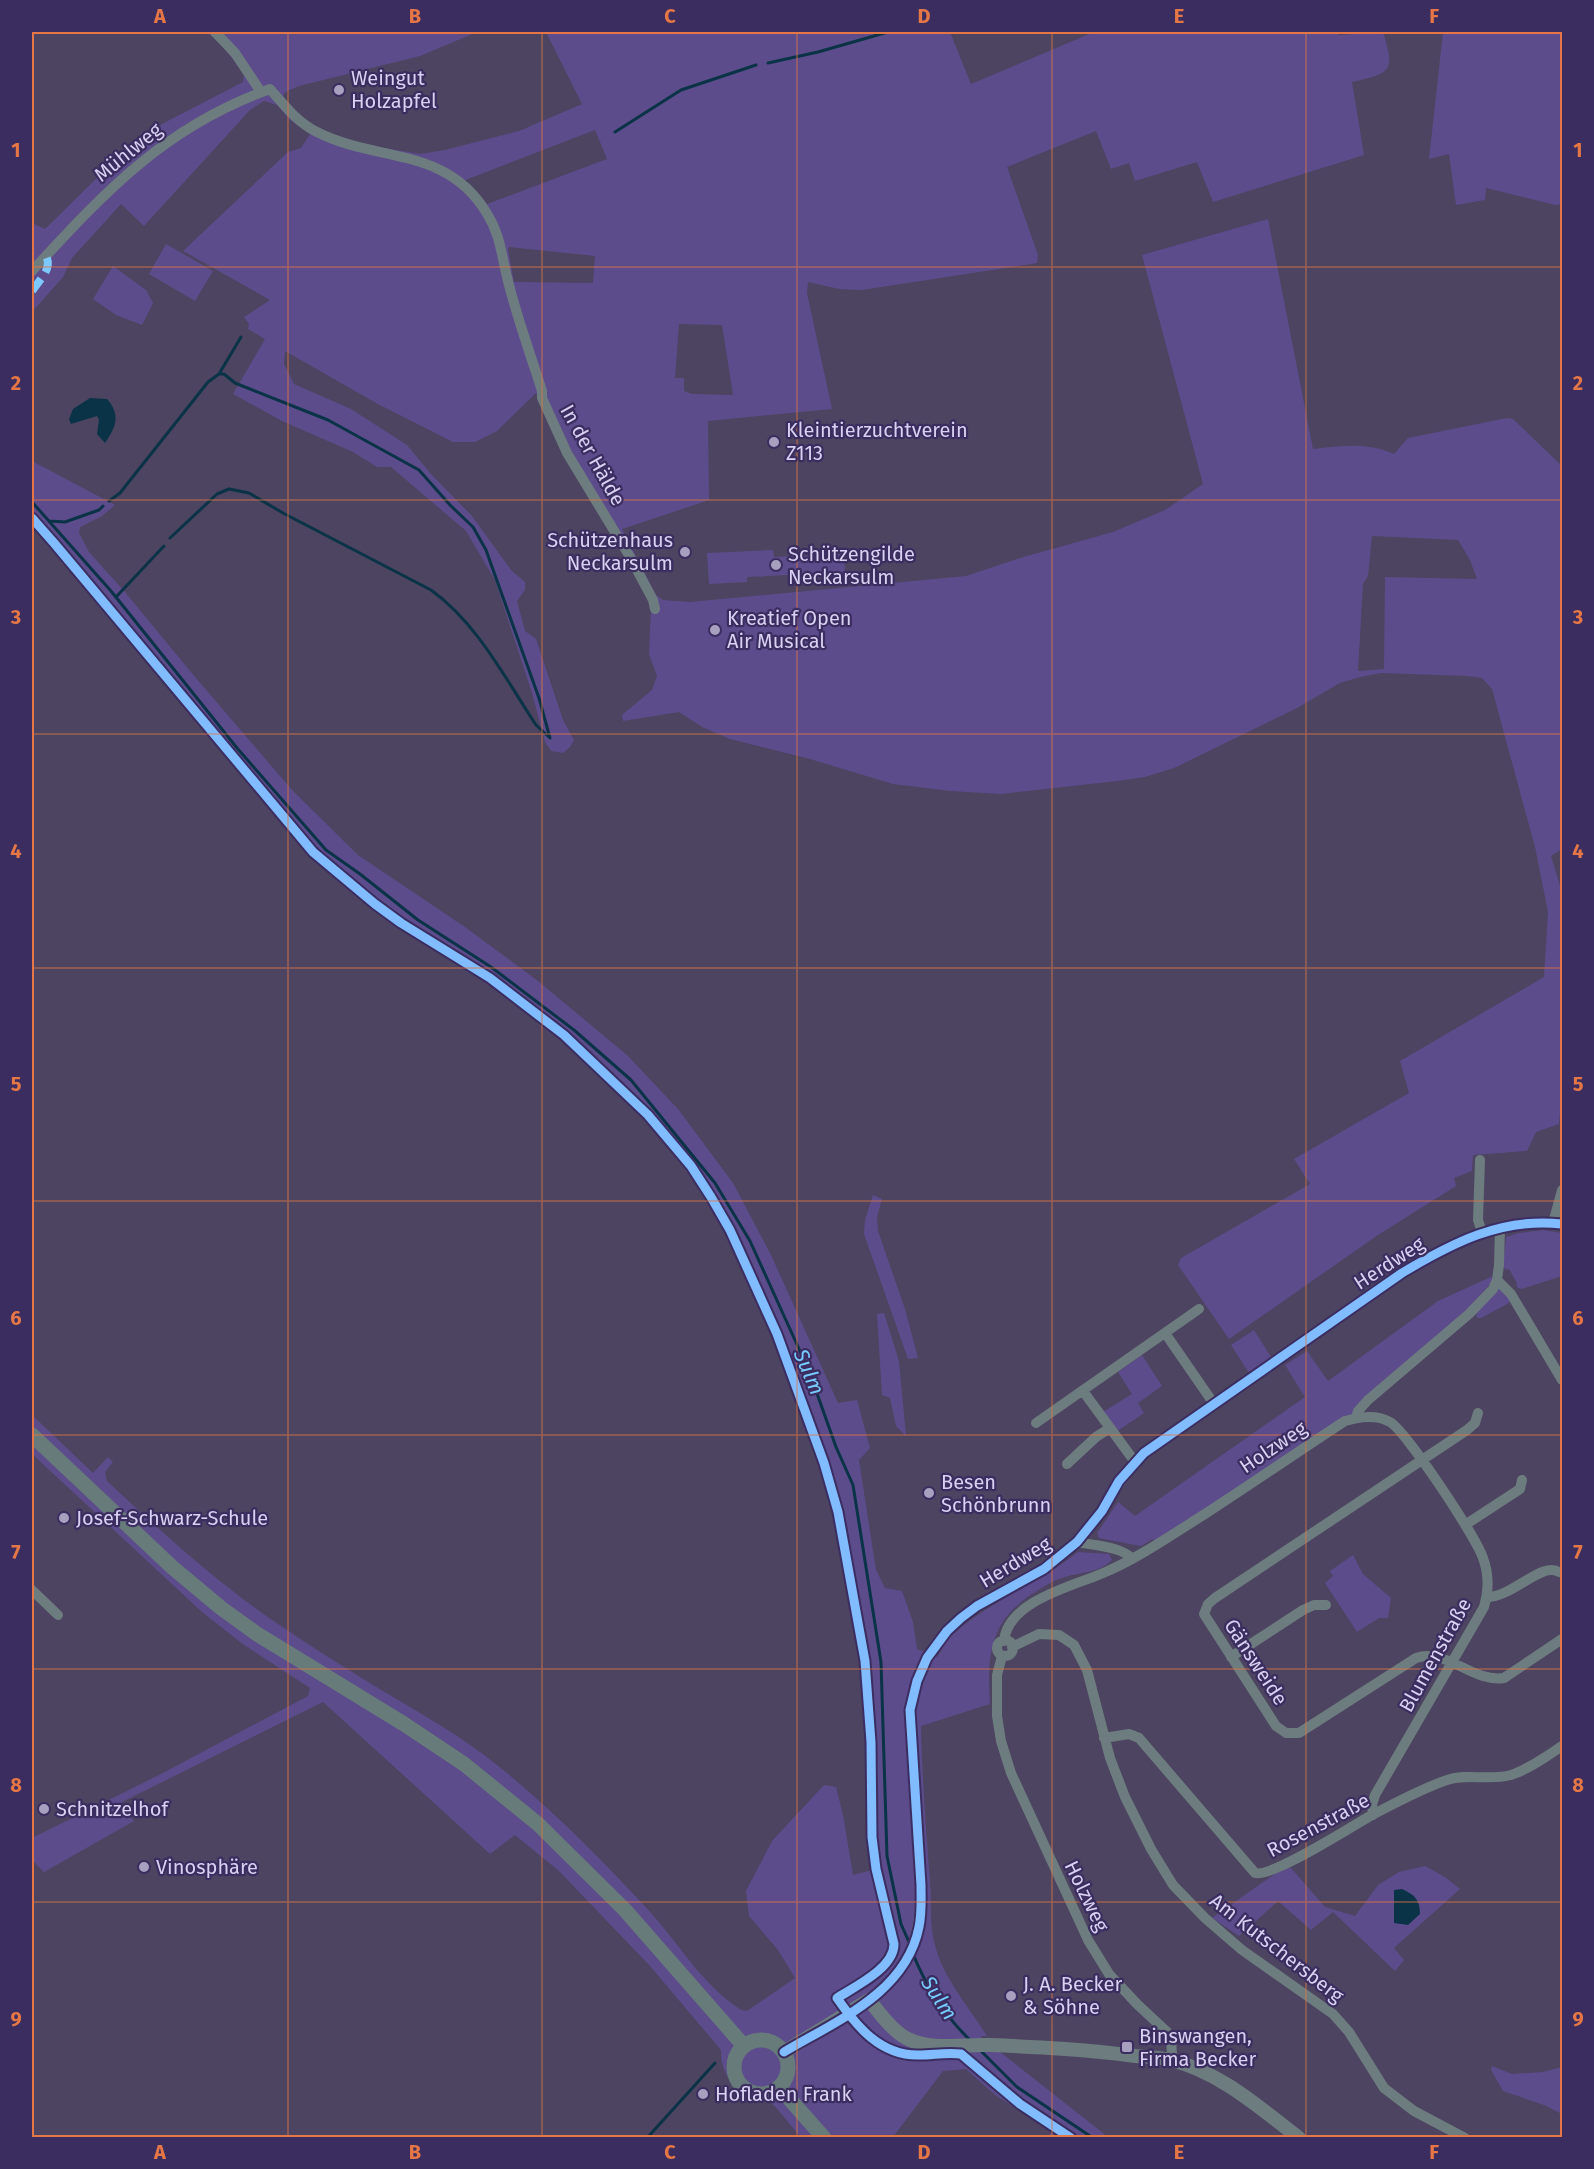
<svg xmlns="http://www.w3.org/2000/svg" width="1594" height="2169" font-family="'Fira Sans',sans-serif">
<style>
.green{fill:#5d4c8c;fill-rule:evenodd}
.water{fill:#0a3348}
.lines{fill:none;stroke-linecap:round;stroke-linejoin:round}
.stream{stroke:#0a3348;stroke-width:3}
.minor{stroke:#6d7c7e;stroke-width:10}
.tertiary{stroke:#6d7c7e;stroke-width:14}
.secondary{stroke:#667b7a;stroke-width:15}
.quiet{stroke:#7dc8fe;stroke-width:8;stroke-dasharray:15 8;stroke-linecap:butt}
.cycleway-casing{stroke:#3c2d61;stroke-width:13}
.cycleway{stroke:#80bcff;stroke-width:9}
.grid{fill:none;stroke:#e47745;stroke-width:1.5;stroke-opacity:0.55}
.poi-dot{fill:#a7a0be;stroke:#3c2d61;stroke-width:2}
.labels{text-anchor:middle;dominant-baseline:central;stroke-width:4.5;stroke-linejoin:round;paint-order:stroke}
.poi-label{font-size:20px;fill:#d8d1f1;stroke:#3c2d61;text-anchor:start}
.street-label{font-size:20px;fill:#d8d1f1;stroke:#3c2d61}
.water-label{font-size:21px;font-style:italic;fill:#76ccfc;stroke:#3c2d61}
.neatline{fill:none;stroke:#e47745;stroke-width:2}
.grid-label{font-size:20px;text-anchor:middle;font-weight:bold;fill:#e47745}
</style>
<rect width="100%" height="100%" fill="#4c4460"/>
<!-- green -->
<path class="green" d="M205 32H477L420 56 299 86 287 91 283 95 292 110 320 129 354 143 420 154 445 150 519 131 582 104 546 32H950L971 84 1094 32H1337L1339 35 1383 32C1395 71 1392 73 1352 82L1364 155 1213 202 1197 162 1135 181 1129 163 1111 169 1096 131 1007 167 1038 255 1037 263 862 290 839 289 808 282 807 293 832 409 708 421 709 500 622 529 656 595 663 600 690 602 966 576 1020 558 1113 532 1165 510 1203 484 1142 255 1268 219 1313 449C1343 446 1365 442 1394 454L1408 438 1507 418 1513 419 1562 466V849L1551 856 1561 889H1562V1089L1559 1124 1536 1132 1527 1151 1473 1155 1472 1171 1454 1178 1456 1186 1378 1235 1229 1339 1178 1265 1181 1258 1310 1184 1294 1159 1409 1093 1400 1061 1544 977 1548 912 1535 847 1492 689 1482 678 1467 676 1381 673 1360 677 1340 683 1297 708 1174 768 1145 777 1117 781 1001 794 950 791 893 784 810 759 730 739 702 727 679 712 623 721 622 715 652 690 657 676 649 654 651 608 642 586 536 393 497 431 475 442H453L376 403 285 351 284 364 294 384 351 409 407 445 431 474 472 516 511 570 525 582V590L517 601 525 631 536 639 563 720 574 740 570 747 563 753 551 751 545 742 532 693 495 580 466 531 391 467H377L353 452 282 421 233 394 265 339 248 329 249 324 244 317 270 300 183 251 288 152 301 148 310 134 290 120 277 105 264 101 250 110 144 226 121 204 72 258 63 277 32 312V223L45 229 104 171 162 124 243 82 244 74 218 40ZM595 130 607 159 487 204 463 181ZM509 247 595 256 593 283 514 282 508 249ZM679 324 722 325 733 395 692 394 684 391V378H675ZM1372 536 1458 540 1470 560 1477 579 1385 577 1384 669 1358 671 1363 584 1368 576Z
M1443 32H1562V204L1555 205 1486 188 1485 200 1456 205 1449 154 1429 159Z
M166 244 213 271 195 301 149 274Z
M113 266 146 290 153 303 142 325 116 315 93 299Z
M32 461 115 505 102 516 80 527 79 533 89 552 125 592 190 671 292 790 358 855 465 927 538 981 627 1055 678 1109 733 1183 771 1255 838 1403 857 1400 870 1448 859 1460 876 1570 885 1588 902 1591 913 1622 917 1649 937 1657C942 1649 947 1640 953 1634 990 1601 1039 1583 1078 1552L1109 1554 1112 1560C1099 1573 1081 1572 1065 1577 1052 1581 1043 1587 1032 1594 989 1622 987 1657 990 1704L921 1726C922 1778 926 1830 930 1881 932 1902 929 1925 935 1945 943 1978 969 2007 987 2036H980L1108 2137H1048L1052 2131 995 2095 966 2069 943 2071 893 2137H801C794 2130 777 2107 770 2102 766 2100 760 2101 756 2100 734 2093 720 2072 721 2050L650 1966 559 1871 515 1835 490 1854 323 1702 118 1804 134 1821 44 1872 32 1860V1838L159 1775 308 1696 310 1688 244 1645 202 1612 32 1454V1415L93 1473 108 1457 113 1462 105 1472 107 1481C163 1533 218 1584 281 1626 309 1645 337 1663 365 1680 412 1709 460 1734 502 1769 556 1813 605 1863 652 1914 681 1947 704 1986 741 2010L747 2011 795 1978 778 1950 749 1916 746 1891 772 1841 824 1785 836 1787 843 1815 853 1875 872 1870 886 1924H891L878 1871 874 1833 869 1679 845 1530 827 1463 802 1394 764 1293 731 1230 701 1178 676 1144 640 1104 572 1040 499 982 461 955 396 918 325 861 301 835 32 514Z
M773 550 774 557 844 554 845 572 747 577V582L709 584 707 553Z
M873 1195 882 1199 877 1217 878 1231 905 1309 918 1358 908 1359 864 1234 865 1220Z
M1543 1230 1562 1233V1276L1522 1289 1518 1288 1516 1284 1517 1283 1509 1269 1506 1270 1503 1266 1506 1237 1519 1233Z
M1493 1276 1492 1282 1465 1312 1358 1411 1157 1545 1153 1539 1141 1546 1099 1538 1097 1533 1118 1502 1135 1516 1305 1397 1285 1365 1307 1351 1328 1381 1438 1301Z
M1499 1288 1509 1298V1303L1481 1318H1477L1476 1313Z
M884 1313 899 1361 906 1436 896 1426 890 1398 882 1395 877 1314Z
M1254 1330 1271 1357 1249 1373 1231 1345Z
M1142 1355 1162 1386 1138 1403 1144 1413 1116 1432 1103 1412 1132 1394 1118 1372Z
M1353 1555 1363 1574 1391 1598 1388 1618H1379L1357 1632 1325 1583 1333 1576 1330 1571Z
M1425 1866 1445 1877 1460 1889 1394 1948 1404 1960 1395 1971 1333 1912 1311 1930 1278 1901 1239 1936 1212 1918 1283 1868H1291L1325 1907 1355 1916 1378 1885 1399 1872Z
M1492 2066 1512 2074 1543 2072 1562 2067V2114L1544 2105 1503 2091 1491 2070Z"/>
<!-- water -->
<path class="water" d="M90 398 107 399C121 415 116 427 105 443L97 434 99 420 97 416 71 424 69 419 73 409Z
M1402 1889C1415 1895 1420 1900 1420 1914L1408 1925 1394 1923V1890Z"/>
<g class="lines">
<!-- stream -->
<path class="stream" d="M768 63 818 52 888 32
M615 132 681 90 756 65
M219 374H224L235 383 328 420 419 470 450 505 473 527 486 550 539 698 550 738
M109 501 120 493 208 382 219 374 241 337
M32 502 111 591 237 748 326 850 360 874 418 920 491 967 574 1030 631 1080 715 1183 750 1241 809 1371 836 1447 853 1485 881 1662 887 1856 901 1924 909 1942
M49 521 65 522 99 510 103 506
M170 538 217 494 229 489 249 493 283 513 431 590C477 623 505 678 536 725L549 737
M116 597 164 546
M913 1954C926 1986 945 2016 970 2040
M979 2049 1017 2087 1093 2138
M647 2138 715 2063"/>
<!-- minor -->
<path class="minor" d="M215 32 235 53 261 92
M32 271C105 192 164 127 270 89 284 105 297 122 317 132 375 162 446 146 486 212 500 234 501 252 507 277 516 315 530 353 542 391V398L567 453 630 557 653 600 655 609
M1480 1160 1478 1220 1482 1232
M1553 1223 1562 1190
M1497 1280 1511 1294 1562 1380
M1165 1333 1214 1404
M1083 1391 1135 1462
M1478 1413 1475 1423 1467 1430 1215 1598 1208 1604 1204 1614 1276 1726 1286 1733H1299L1416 1658C1446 1647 1472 1683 1504 1678L1562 1639
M1356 1418 1358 1411 1368 1400 1469 1314 1493 1289 1497 1280 1499 1265 1500 1227
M1036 1423 1199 1309
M1067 1464 1096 1437 1110 1428
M1465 1525 1520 1489 1522 1480
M1077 1542C1092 1545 1124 1547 1132 1559
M32 1590 58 1615
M1487 1597C1513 1597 1542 1561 1559 1572
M997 1648a8 8 0 1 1 16 0a8 8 0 1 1-16 0Z
M1004 1641C1007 1602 1072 1586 1101 1574 1139 1558 1173 1534 1208 1512 1254 1482 1299 1451 1345 1421 1360 1417 1376 1414 1390 1422 1406 1431 1476 1537 1483 1558 1489 1574 1489 1590 1484 1607L1375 1795 1372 1805 1373 1815
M1012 1647 1039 1634 1059 1635 1074 1645 1087 1670 1110 1758 1125 1797 1151 1849 1173 1885 1205 1918 1242 1950 1333 2014 1349 2032 1384 2088 1414 2111 1465 2138
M1002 1656 997 1675V1716L1001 1741 1011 1773 1088 1940 1109 1974 1137 2004 1167 2032 1171 2039 1172 2054 1170 2060
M1231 1657 1303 1610 1314 1605H1326
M1104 1738 1129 1734 1139 1738 1255 1873C1272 1878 1352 1826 1372 1815 1395 1803 1423 1788 1447 1780 1467 1773 1490 1781 1511 1775 1529 1769 1547 1756 1562 1746
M869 2000C924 1960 923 1912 918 1850 916 1820 914 1790 912 1759 910 1733 908 1709 916 1683 944 1600 1021 1597 1076 1543 1104 1516 1116 1480 1144 1453L1402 1273C1452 1243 1502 1217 1562 1224"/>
<!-- tertiary -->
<path class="tertiary" d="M784 2052 869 2000C880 2013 892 2031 908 2039 933 2051 961 2044 989 2045 1037 2047 1086 2049 1135 2056 1147 2057 1159 2057 1171 2060 1220 2072 1260 2108 1299 2138"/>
<!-- secondary -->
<path class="secondary" d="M32 1435 172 1567 221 1608 257 1634 404 1724 464 1764 538 1824 625 1910 744 2046
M734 2067a27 27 0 1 1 54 0a27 27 0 1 1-54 0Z
M779 2087 824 2138"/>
<!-- quiet -->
<path class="quiet" d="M32 291C39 280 53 269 46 256"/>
<!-- cycleway casing -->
<g class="cycleway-casing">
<path id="cycleway" d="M32 518 54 543 313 852 375 904 401 923 490 978 564 1035 648 1115 691 1166 711 1197 730 1230 777 1334 824 1463 838 1512 865 1661 871 1742 872 1837 876 1869 894 1944C894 1968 856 1986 837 1998 857 2027 881 2056 919 2055 933 2055 947 2052 961 2054L1020 2104 1071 2138
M784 2052C836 2021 906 1993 919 1927 922 1913 921 1899 921 1885L910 1710 917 1681 927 1658 947 1631 961 1618 977 1606 1044 1569 1077 1542 1102 1511 1119 1481 1144 1453 1402 1273C1452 1243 1502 1217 1562 1224"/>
</g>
<!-- cycleway -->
<use href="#cycleway" class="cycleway"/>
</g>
<!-- grid -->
<path class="grid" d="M288 32V2138M542 32V2138M797 32V2138M1052 32V2138M1306 32V2138M32 267H1562M32 500H1562M32 734H1562M32 968H1562M32 1201H1562M32 1435H1562M32 1669H1562M32 1902H1562"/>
<!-- markers -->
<g class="poi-dot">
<circle cx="339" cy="90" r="6"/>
<circle cx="774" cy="442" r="6"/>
<circle cx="685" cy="552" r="6"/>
<circle cx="776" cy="565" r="6"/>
<circle cx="715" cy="630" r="6"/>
<circle cx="929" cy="1493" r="6"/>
<circle cx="64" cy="1518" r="6"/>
<circle cx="44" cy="1809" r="6"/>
<circle cx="144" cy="1867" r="6"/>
<circle cx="1011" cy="1996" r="6"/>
<rect x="1121" y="2041" width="12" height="12" rx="3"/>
<circle cx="703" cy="2094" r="6"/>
</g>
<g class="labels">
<!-- poi labels -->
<g class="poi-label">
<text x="351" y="78">Weingut<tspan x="351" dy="23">Holzapfel</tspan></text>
<text x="786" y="430">Kleintierzuchtverein<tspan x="786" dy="23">Z113</tspan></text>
<text x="673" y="540" text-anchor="end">Schützenhaus<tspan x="673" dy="23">Neckarsulm</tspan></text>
<text x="788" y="554">Schützengilde<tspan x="788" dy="23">Neckarsulm</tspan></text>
<text x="727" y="618">Kreatief Open<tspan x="727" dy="23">Air Musical</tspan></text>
<text x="941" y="1482">Besen<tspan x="941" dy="23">Schönbrunn</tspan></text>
<text x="76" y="1518">Josef-Schwarz-Schule</text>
<text x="56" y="1809">Schnitzelhof</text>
<text x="156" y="1867">Vinosphäre</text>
<text x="1023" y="1984">J. A. Becker<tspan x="1023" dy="23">&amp; Söhne</tspan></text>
<text x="1139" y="2036">Binswangen,<tspan x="1139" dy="23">Firma Becker</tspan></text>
<text x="715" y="2094">Hofladen Frank</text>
</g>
<!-- street labels -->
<g class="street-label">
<text transform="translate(128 152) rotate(-39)">Mühlweg</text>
<text transform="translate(593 455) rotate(61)">In der Hälde</text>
<text transform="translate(1389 1263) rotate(-33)">Herdweg</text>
<text transform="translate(1273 1447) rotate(-34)">Holzweg</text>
<text transform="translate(1015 1562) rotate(-31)">Herdweg</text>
<text transform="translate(1435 1655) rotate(-61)">Blumenstraße</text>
<text transform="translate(1256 1662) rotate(57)">Gänsweide</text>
<text transform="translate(1318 1825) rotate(-28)">Rosenstraße</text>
<text transform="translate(1087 1896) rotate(64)">Holzweg</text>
<text transform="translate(1277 1948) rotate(38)">Am Kutschersberg</text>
</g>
<!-- water labels -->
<g class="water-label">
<text transform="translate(809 1372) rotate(67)">Sulm</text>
<text transform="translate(939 1998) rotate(57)">Sulm</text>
</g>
</g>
<!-- border -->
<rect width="1594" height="2169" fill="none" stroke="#3c2d61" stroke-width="66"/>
<rect x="33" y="33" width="1528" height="2103" class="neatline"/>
<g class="grid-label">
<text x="160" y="23">A</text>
<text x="415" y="23">B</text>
<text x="670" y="23">C</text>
<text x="924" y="23">D</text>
<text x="1179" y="23">E</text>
<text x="1434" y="23">F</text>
<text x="16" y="157">1</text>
<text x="1578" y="157">1</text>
<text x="16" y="390">2</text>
<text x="1578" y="390">2</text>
<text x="16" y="624">3</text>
<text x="1578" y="624">3</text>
<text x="16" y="858">4</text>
<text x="1578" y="858">4</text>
<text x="16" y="1091">5</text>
<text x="1578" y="1091">5</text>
<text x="16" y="1325">6</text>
<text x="1578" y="1325">6</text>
<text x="16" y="1559">7</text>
<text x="1578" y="1559">7</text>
<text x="16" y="1792">8</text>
<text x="1578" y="1792">8</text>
<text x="16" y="2026">9</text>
<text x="1578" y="2026">9</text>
<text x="160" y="2159">A</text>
<text x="415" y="2159">B</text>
<text x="670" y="2159">C</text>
<text x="924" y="2159">D</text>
<text x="1179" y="2159">E</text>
<text x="1434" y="2159">F</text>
</g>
</svg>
